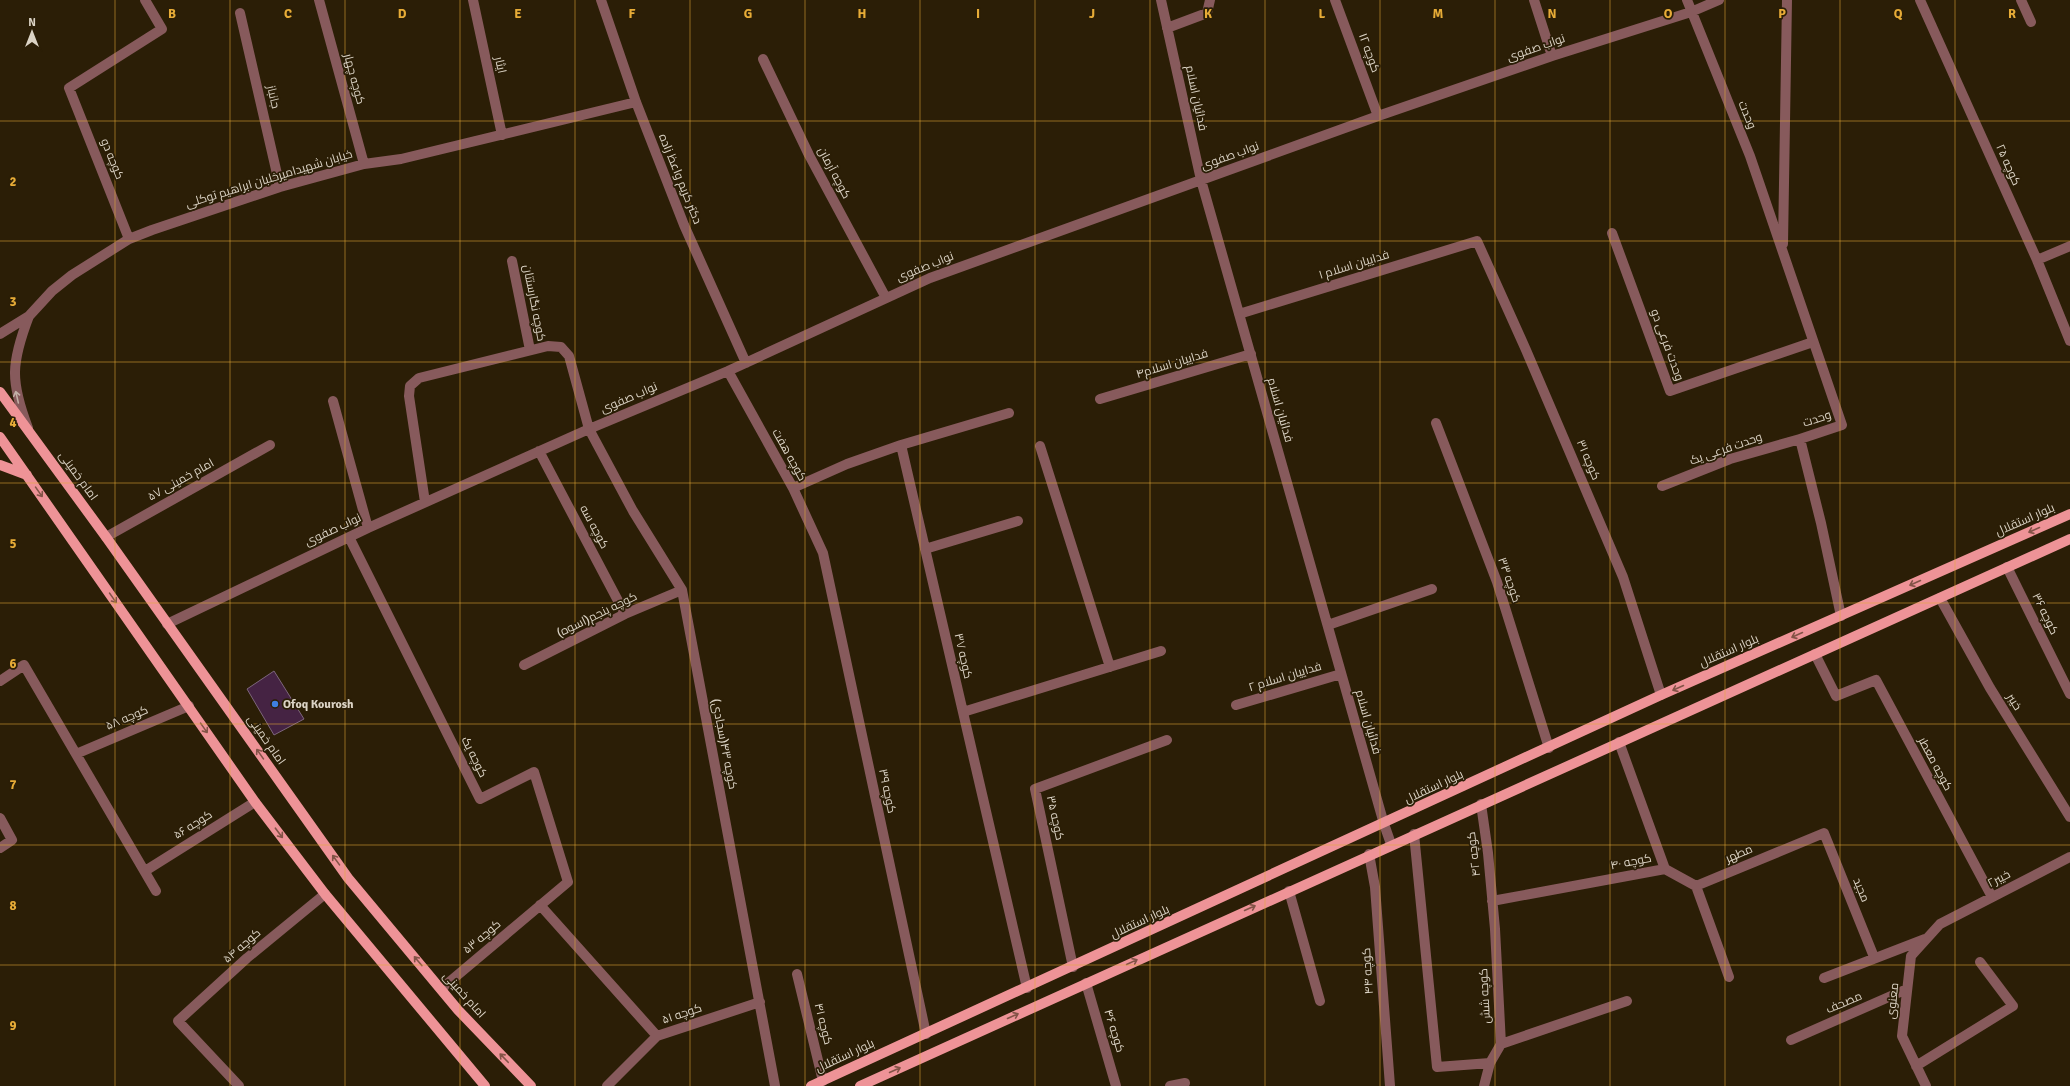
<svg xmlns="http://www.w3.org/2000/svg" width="2070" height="1086" font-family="Signika,Cairo,sans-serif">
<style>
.building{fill:#452343;stroke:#7d667b}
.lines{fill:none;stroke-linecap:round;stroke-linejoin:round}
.minor{stroke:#875a5c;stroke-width:10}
.major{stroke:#ee9397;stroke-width:10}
.oneway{stroke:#c2afa6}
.oneway2{stroke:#835347}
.grid{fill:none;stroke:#e7ac37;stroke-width:1;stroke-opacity:0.55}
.shop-dot{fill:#3f7fe0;stroke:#2b1e06;stroke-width:1.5}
.labels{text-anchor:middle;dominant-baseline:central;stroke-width:3.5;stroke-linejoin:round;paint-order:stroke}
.street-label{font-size:12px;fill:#dbd3c5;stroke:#2b1e06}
.poi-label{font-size:12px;font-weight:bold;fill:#dbd3c5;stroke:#2b1e06;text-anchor:start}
.grid-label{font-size:13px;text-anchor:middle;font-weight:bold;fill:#e7ac37;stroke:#2b1e06;stroke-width:3.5;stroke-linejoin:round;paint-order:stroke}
</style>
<rect width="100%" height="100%" fill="#2b1e06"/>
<!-- building -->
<path class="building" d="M274 671 304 719 274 735 247 689Z"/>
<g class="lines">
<!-- minor -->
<path class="minor" d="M319 0 364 164
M473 0 502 135
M601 0 636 102 684 225 746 363
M1161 0 1201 180 1384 824 1391 844
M1335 0 1378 116
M1534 0 1552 56
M1687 0 1750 156 1842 425 1800 439 1821 523 1841 616
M1920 0 2037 260 2070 341
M2021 0 2031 22
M240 13 280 187
M1167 28 1207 13 1210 0
M763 59 809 155 886 298
M1612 233 1670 391 1813 342
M129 239 69 88 162 29 145 0
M1783 244 1787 0
M2037 260 2070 246
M512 261 530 350
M1239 314 1477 241 1526 350 1623 577 1661 695
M0 334 29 316 52 291 72 275 129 239 152 230 280 187 364 164 401 159 636 102
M728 371 793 488 823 553 926 1034
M1100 399 1251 354
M333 401 368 528
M1436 423 1497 582 1549 748
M28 428C10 381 11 363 29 316
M901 445 1009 413
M1040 446 1110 667
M539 451 625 614
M1662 486 1730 459 1800 439
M793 488 847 464 901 445 1027 988
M425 502 409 396 410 386 419 378 548 346 561 347 569 356 589 429 633 511 682 590 775 1086
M106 537 270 445
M349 537 480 799 534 772 568 882 441 989
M925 549 1018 521
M2007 567 2070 694
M1940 598 1990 688 2070 817
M167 624 368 528 589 429 728 371 930 278 1378 116 1552 56 1691 12 1719 0
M1328 625 1432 589
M1815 654 1836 696 1876 680 1992 897
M524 665 625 614 682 590
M0 681 24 665 156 891
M1236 705 1341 674
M963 712 1161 651
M76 754 189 706
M1481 804 1488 853 1495 929 1501 1044 1490 1063 1484 1086
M0 818 12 840 0 848
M1414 834 1437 1067 1490 1063
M1369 854 1375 887 1390 1086
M1665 869 1696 886 1824 833 1874 957
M145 871 255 802
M1696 886 1729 977
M1289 891 1320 1001
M1492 901 1665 869 1619 742
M540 905 657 1036
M1073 967 1035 789 1167 740
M797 974 823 1081
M1824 978 1925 939
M1086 983 1116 1086
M1791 1040 1907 989
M1501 1044 1627 1001
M1916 1066 2013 1006 1980 962
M239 1086 178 1021 247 958 325 894
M607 1086 657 1036 760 1002
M1170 1086 1185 1083
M1926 1086 1902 1036 1911 956 1940 924 2070 857"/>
<!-- major -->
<path class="major" d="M0 392 106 537 348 878 458 1010 531 1086
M0 437 255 802 325 894 485 1086
M0 465 27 475
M811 1086 1661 695 2070 514
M860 1086 2070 539"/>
</g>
<!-- one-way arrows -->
<defs><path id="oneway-shaft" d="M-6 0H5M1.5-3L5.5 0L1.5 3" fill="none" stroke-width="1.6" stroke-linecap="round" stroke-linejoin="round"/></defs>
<use class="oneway" href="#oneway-shaft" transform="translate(17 397) rotate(-103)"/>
<g class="oneway2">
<use href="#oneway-shaft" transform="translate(39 492) rotate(55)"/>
<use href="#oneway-shaft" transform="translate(2034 530) rotate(156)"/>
<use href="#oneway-shaft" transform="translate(1915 583) rotate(156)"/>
<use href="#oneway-shaft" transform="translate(113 598) rotate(55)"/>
<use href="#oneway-shaft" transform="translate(1797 635) rotate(156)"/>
<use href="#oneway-shaft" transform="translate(1678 688) rotate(156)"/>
<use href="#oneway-shaft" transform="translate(204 728) rotate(55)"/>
<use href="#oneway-shaft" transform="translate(260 754) rotate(-125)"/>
<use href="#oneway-shaft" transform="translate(279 833) rotate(53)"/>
<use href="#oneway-shaft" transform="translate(336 860) rotate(-126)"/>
<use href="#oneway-shaft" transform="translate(1250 908) rotate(-24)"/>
<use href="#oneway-shaft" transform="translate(418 961) rotate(-130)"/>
<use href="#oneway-shaft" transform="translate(1132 962) rotate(-25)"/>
<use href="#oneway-shaft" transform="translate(1013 1016) rotate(-24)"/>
<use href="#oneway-shaft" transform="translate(504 1058) rotate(-134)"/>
<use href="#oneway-shaft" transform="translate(895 1070) rotate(-24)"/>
</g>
<!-- grid -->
<path class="grid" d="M115 0V1086M230 0V1086M345 0V1086M460 0V1086M575 0V1086M690 0V1086M805 0V1086M920 0V1086M1035 0V1086M1150 0V1086M1265 0V1086M1380 0V1086M1495 0V1086M1610 0V1086M1725 0V1086M1840 0V1086M1955 0V1086M0 121H2070M0 241H2070M0 362H2070M0 483H2070M0 603H2070M0 724H2070M0 845H2070M0 965H2070"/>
<!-- markers -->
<circle class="shop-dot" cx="275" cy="704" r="4"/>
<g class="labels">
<!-- street labels -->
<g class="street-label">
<text transform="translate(1536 48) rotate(-19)">نواب صفوی</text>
<text transform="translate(1369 53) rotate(70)">کوچه ۱۲</text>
<text transform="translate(500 65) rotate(78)">ایثار</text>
<text transform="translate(354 79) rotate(75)">کوچه چهار</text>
<text transform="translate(273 97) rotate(77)">جانباز</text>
<text transform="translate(1196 98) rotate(78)">فدائیان اسلام</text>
<text transform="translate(1747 115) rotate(68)">وحدت</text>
<text transform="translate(1230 156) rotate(-20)">نواب صفوی</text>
<text transform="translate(112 159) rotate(68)">کوچه دو</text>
<text transform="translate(2008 165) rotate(66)">کوچه ۲۵</text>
<text transform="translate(834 173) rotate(62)">کوچه آرمان</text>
<text transform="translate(269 179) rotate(-17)">خیابان شهیدامیرخلبان ابراهیم توکلی</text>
<text transform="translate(680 179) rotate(68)">دکتر کریم واعظ زاده</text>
<text transform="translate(1354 265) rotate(-17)">فداییان اسلام ۱</text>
<text transform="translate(925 267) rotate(-22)">نواب صفوی</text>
<text transform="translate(534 303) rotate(79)">کوچه نگارستتان</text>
<text transform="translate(1667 345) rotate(70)">وحدت فرعی دو</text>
<text transform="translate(1172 364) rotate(-17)">فداییان اسلام۴</text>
<text transform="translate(629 398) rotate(-23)">نواب صفوی</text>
<text transform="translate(1280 410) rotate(74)">فدائیان اسلام</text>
<text transform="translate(1817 419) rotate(-18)">وحدت</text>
<text transform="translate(1726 449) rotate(-19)">وحدت فرعی یک</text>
<text transform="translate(789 455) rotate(61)">کوچه هفت</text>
<text transform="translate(1588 460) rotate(67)">کوچه ۳۱</text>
<text transform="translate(78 476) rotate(54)">امام خمینی</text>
<text transform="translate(181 480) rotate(-29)">امام خمینی ۵۷</text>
<text transform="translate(2025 520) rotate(-24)">بلوار استقلال</text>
<text transform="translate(594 527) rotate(62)">کوچه سه</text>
<text transform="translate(333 530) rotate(-25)">نواب صفوی</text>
<text transform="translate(1509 580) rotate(71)">کوچه ۳۳</text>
<text transform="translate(2045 614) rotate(64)">کوچه ۳۶</text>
<text transform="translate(597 615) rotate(-26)">کوچه پنجم(اسوه)</text>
<text transform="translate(1729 651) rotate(-24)">بلوار استقلال</text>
<text transform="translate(963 656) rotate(77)">کوچه ۳۷</text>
<text transform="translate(1285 677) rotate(-17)">فداییان اسلام ۲</text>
<text transform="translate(2014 702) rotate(58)">خیبر</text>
<text transform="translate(127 718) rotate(-23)">کوچه ۵۸</text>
<text transform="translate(1368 722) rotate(74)">فدائیان اسلام</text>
<text transform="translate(266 740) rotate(55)">امام خمینی</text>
<text transform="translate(724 744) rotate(79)">کوچه ۴۳(سجادی)</text>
<text transform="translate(474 757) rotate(64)">کوچه یک</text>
<text transform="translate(1935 764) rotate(62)">کوچه معطر</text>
<text transform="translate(1434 787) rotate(-25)">بلوار استقلال</text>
<text transform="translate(887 791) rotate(78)">کوچه ۳۹</text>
<text transform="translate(1055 818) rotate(78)">کوچه ۳۵</text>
<text transform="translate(193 825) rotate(-32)">کوچه ۵۶</text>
<text transform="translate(1474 854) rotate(-97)">کوچه ۴۲</text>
<text transform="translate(1739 854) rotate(-23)">مطهر</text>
<text transform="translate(1631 862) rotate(-11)">کوچه ۴۰</text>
<text transform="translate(1999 879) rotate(-27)">خیبر۲</text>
<text transform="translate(1861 890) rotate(68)">مجید</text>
<text transform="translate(1140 922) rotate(-25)">بلوار استقلال</text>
<text transform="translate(482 937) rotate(-40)">کوچه ۵۳</text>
<text transform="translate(242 946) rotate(-41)">کوچه ۵۴</text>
<text transform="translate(1368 971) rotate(-94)">کوچه ۴۴</text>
<text transform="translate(464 995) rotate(48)">امام خمینی</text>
<text transform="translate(1485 996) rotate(-93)">کوچه شش</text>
<text transform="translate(1893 1001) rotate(-84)">معنوی</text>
<text transform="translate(1844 1003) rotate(-23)">مصحف</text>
<text transform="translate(682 1014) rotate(-18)">کوچه ۵۱</text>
<text transform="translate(823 1024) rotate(76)">کوچه ۴۱</text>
<text transform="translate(1114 1031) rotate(73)">کوچه ۴۶</text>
<text transform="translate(845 1056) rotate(-25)">بلوار استقلال</text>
</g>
<!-- poi labels -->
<g class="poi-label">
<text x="283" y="704">Ofoq Kourosh</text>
</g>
</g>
<g class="grid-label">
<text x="172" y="18">B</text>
<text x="288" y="18">C</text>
<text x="402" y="18">D</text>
<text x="518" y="18">E</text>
<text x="632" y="18">F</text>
<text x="748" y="18">G</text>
<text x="862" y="18">H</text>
<text x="978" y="18">I</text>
<text x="1092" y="18">J</text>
<text x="1208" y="18">K</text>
<text x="1322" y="18">L</text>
<text x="1438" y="18">M</text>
<text x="1552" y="18">N</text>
<text x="1668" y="18">O</text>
<text x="1782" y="18">P</text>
<text x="1898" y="18">Q</text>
<text x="2012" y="18">R</text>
<text x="13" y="186">2</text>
<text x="13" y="306">3</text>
<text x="13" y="427">4</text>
<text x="13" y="548">5</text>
<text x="13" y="668">6</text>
<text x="13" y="789">7</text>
<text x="13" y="910">8</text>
<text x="13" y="1030">9</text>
</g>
<!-- north arrow -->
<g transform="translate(32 32)" stroke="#2b1e06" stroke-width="3" paint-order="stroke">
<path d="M0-3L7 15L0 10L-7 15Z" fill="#dbd3c5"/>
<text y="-6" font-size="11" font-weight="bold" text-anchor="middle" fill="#dbd3c5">N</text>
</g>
</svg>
